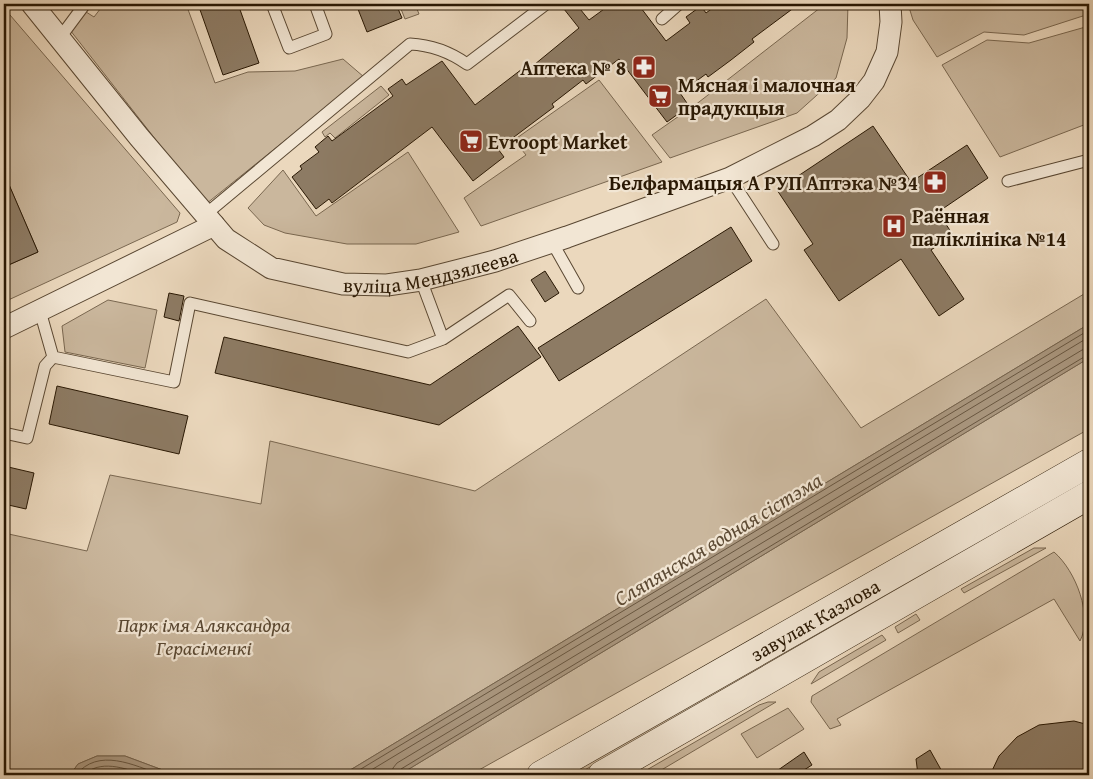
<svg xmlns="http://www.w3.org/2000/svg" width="1093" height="779" font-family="'Gentium Book Plus',serif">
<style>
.green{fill:#cab79d;stroke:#796750}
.water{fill:#a9967e;stroke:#75634d}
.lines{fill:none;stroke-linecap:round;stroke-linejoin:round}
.shore{stroke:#685640;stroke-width:1}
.building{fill:#8d7b64;stroke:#281703}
.lane-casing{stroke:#594732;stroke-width:13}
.street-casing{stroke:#594732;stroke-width:23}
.secondary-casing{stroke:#281703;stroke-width:29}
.lane{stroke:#f2e6d4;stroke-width:11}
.street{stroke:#f2e6d4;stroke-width:21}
.secondary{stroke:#f2e6d4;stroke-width:28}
.labels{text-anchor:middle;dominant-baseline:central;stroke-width:4.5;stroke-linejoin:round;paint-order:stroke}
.poi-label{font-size:20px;font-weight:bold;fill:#281703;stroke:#f2e6d4;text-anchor:start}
.street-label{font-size:20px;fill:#281703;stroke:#f2e6d4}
.park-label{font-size:20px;font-style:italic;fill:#594731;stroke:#f2e6d4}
.water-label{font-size:21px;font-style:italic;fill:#5c4a34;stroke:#f2e6d4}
</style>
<rect width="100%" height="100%" fill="#ebd8bd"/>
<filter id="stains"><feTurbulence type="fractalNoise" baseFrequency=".004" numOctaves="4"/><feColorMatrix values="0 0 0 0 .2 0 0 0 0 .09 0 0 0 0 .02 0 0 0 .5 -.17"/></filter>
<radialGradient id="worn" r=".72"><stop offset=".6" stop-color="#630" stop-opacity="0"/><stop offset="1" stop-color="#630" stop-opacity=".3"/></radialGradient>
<!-- green -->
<path class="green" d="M104 4H186L215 83 248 72 295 71 343 59 364 77 206 204 70 30 83 10 94 17Z
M399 4H415L419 14 405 19Z
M825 4H848L847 38 836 78 797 113 670 158 652 135 699 102Z
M908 4H1089V14L1024 35 984 32 937 57 913 20Z
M4 8 180 213 177 222 4 302V267L38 252 9 185 4 187Z
M1089 26V123L1000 157 942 65 987 40 1029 43Z
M599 80 662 162 481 226 464 198 526 155 514 140Z
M381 86 389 95 335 138 330 133 325 137 322 132Z
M408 152 459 232 416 244H347L285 233 264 225 248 208 283 170 316 216Z
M1089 291V324L342 775H176L125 756H97L78 764 70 775H4V533L87 551 110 475 261 504 270 441 475 491 766 299 861 428Z
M108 300 157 310 145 368 65 352 62 326Z
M1089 358V429L470 775H399Z
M1034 548H1046L964 593 961 589Z
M1054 552C1076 571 1093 616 1080 641L1054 599 837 719 841 725 830 729 811 702 812 696Z
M864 602 866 608 576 775H564Z
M916 614 920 620 898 633 895 627Z
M882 635 886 640 811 684 819 672Z
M768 702H776L653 775H638L759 705Z
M788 708 804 729 757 758 741 734Z"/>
<!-- water -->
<path class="water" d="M1089 324V358L399 775H342Z
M97 756H125L176 775H70L78 764Z"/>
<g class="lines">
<!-- shore -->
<path class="shore" d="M76 775C98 747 134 765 161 775
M84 775C99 759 126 768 143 775
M351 775 1089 330
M363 775 1089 337
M392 775 393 768 397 763 1082 350 1089 348
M398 775 401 769 1089 354"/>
</g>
<!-- building -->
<path class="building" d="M198 4H238L259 63 223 75Z
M356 4H396L402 18 367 32Z
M560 4H576L589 20 611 4H638L666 41 690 23 686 17 701 6 706 13 718 4H799L752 39 754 42 731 60 708 77 706 74 680 93 689 106 667 122 619 59 586 84 583 80 552 104 554 107 498 149 504 157 473 181 432 127 332 203 329 199 316 209 292 177 302 169 300 166 319 152 315 147 328 136 332 141 393 96 388 89 402 79 406 85 442 61 475 105 526 66 529 69 579 28Z
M873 126 911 182 967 145 988 178 938 212 953 235 931 250 964 299 939 316 901 259 839 301 804 250 813 244 777 190Z
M4 173 38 252 4 267Z
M731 227 752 261 559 381 538 348Z
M545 271 559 293 545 302 531 280Z
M169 293 184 296 179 321 164 317Z
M518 326 541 357 439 425 215 373 224 337 430 385Z
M57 386 188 416 179 454 49 424Z
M4 466 34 473 26 509 4 504Z
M1074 721 1089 725V775H990L999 756 1017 737 1039 725Z
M930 750 944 775H918L916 759Z
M804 752 812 765 796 775H771Z"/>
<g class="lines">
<!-- lane casing -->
<g class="lane-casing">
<path id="lane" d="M272 4 289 48 326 34 315 4
M662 19 679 4
M59 39 85 4
M730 178 773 244
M1008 181 1089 160
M206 214 410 44C431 45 450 52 467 64L546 4
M552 242 578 288
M421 280 443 339
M40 311 53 357
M4 433 27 438 45 366 53 357 174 382 190 303 408 352 443 339 509 295 530 321"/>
</g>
<!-- street casing -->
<g class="street-casing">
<g id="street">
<path id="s1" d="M32 4 139 137 226 239 271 268 343 284 387 285 421 280 495 261 567 237 730 178 813 136 838 120 860 99 874 81 887 52 891 22 890 4"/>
<path d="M4 328 214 225"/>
</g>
</g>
<!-- secondary casing -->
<g class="secondary-casing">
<g id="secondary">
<path id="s2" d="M541 775 1089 463"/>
<path d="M602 775 1089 495"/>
</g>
</g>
<!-- lane -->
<use href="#lane" class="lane"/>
<!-- street -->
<use href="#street" class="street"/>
<!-- secondary -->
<use href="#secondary" class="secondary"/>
</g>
<!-- icons -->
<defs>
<g id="pharmacy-square" transform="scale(1.25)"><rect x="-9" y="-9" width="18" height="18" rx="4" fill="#8f2418" stroke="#f2e6d4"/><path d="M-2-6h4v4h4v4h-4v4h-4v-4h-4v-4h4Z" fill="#fff"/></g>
<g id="supermarket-square" transform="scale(1.25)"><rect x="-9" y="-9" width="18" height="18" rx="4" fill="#8f2418" stroke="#f2e6d4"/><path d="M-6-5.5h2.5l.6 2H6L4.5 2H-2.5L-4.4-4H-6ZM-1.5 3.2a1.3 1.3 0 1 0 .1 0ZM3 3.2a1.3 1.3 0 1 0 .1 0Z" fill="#fff"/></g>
<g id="hospital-square" transform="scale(1.25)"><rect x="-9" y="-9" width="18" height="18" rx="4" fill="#8f2418" stroke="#f2e6d4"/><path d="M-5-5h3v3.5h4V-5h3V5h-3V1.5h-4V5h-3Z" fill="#fff"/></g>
</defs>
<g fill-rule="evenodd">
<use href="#pharmacy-square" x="644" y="67"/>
<use href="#supermarket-square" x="660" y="96"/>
<use href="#supermarket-square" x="471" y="141"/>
<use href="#pharmacy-square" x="935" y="182"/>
<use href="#hospital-square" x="894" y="226"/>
</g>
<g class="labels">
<!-- poi labels -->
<g class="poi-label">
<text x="626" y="67" text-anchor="end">Аптека № 8</text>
<text x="678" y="84">Мясная і малочная<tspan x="678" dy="23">прадукцыя</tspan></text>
<text x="488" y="141">Evroopt Market</text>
<text x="918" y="182" text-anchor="end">Белфармацыя А РУП Аптэка №34</text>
<text x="912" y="215">Раённая<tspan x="912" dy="23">паліклініка №14</tspan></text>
</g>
<!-- street labels -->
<g class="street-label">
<text stroke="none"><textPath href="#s1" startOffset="521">вуліца Мендзялеева</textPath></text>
<text stroke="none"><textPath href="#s2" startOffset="315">завулак Казлова</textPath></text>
</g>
<!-- park labels -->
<g class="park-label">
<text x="204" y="624">Парк імя Аляксандра<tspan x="204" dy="23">Герасіменкі</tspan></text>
</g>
<!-- water labels -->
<g class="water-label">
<text transform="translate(718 539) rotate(-31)">Сляпянская водная сістэма</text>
</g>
</g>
<!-- margin -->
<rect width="1093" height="779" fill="none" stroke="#ebd8bd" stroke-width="20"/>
<rect x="5" y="5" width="1083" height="769" fill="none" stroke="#281703" stroke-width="2.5"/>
<rect x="10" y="10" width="1073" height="759" fill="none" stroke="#281703"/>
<rect width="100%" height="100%" filter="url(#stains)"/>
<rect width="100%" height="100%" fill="url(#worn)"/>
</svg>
